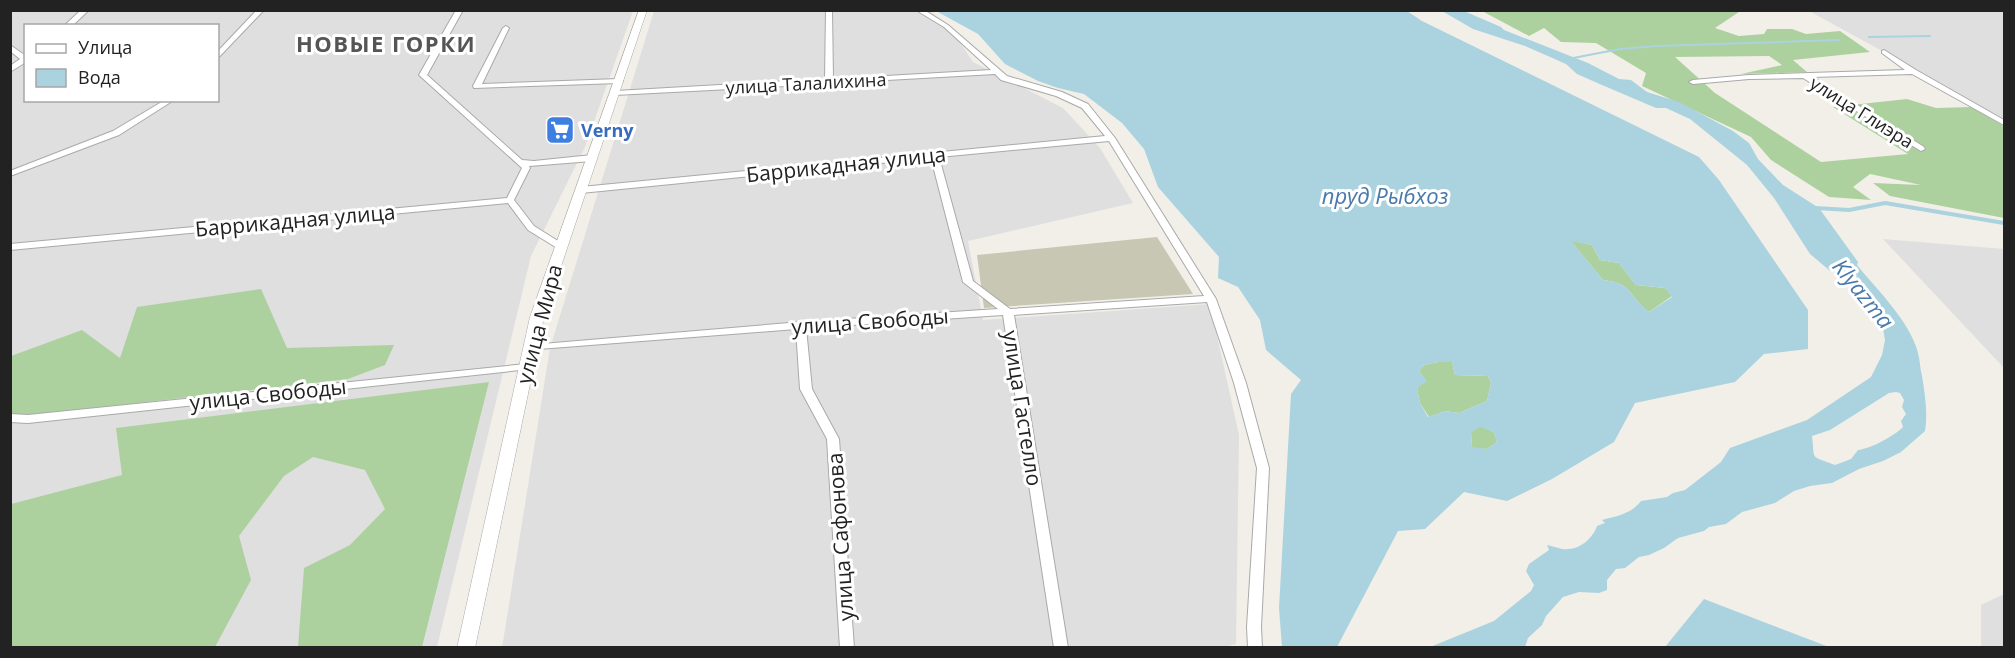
<svg xmlns="http://www.w3.org/2000/svg" width="2015" height="658" font-family="'Open Sans',sans-serif">
<style>
.residential{fill:#e0dfdf;fill-rule:evenodd}
.construction{fill:#c7c7b4}
.forest{fill:#add19e}
.water{fill:#aad3df;fill-rule:evenodd}
.lines{fill:none;stroke-linecap:round;stroke-linejoin:round}
.stream-far1{stroke:#aad3df;stroke-width:2}
.stream{stroke:#aad3df;stroke-width:4}
.minor-casing{stroke:#a9a9a9;stroke-width:2}
.tertiary-casing{stroke:#a9a9a9;stroke-width:1}
.minor{fill:#fff;fill-rule:evenodd}
.tertiary{fill:#fff;fill-rule:evenodd}
.labels{text-anchor:middle;dominant-baseline:central;stroke-width:6;stroke-linejoin:round;paint-order:stroke}
.far-street-label{font-size:18px;fill:#222;stroke:#fff}
.far-shop-label{font-size:18px;font-weight:bold;fill:#366cbe;stroke:#fff;text-anchor:start}
.street-label{font-size:21px;fill:#222;stroke:#fff}
.far-district-label{font-size:22px;font-weight:bold;letter-spacing:1.5px;fill:#555;stroke:#fff}
.water-label{font-size:22px;font-style:italic;fill:#4a7aab;stroke:#fff}
</style>
<rect width="100%" height="100%" fill="#f2efe9"/>
<!-- residential -->
<path class="residential" d="M10 11H633L585 147 531 256 437 647H11ZM26 26H218V100H26Z
M654 11H930L949 25 973 62 1063 108 1100 148 1133 203 968 241 983 320 1210 304 1239 435 1236 644 1219 648H502L550 348Z
M1809 11H2004V123L1913 72 1884 52Z
M1883 239 2004 249V368Z
M2004 594V647H1981V605Z"/>
<!-- construction -->
<path class="construction" d="M1157 237 1193 294 984 308 977 255Z"/>
<!-- forest -->
<path class="forest" d="M1482 11H1710L1739 12 1715 28 1739 36 1764 34 1767 29H1792L1806 34 1840 31 1870 52 1793 60 1807 72 1741 74 1782 65 1769 56 1675 57 1715 93 1821 162 1908 154 1833 107 1907 99 1936 108 1971 107 2004 126V218L1890 196 1873 183 1921 185 1870 174 1853 187 1871 200 1829 197 1771 160 1751 137 1642 86 1646 73 1596 43 1561 42 1544 28 1529 36Z
M1570 240 1592 245 1600 260 1619 263 1636 285 1665 288 1672 296 1649 312C1628 296 1633 283 1603 280Z
M261 289 287 348 394 345 385 365 348 379 24 416 11 415V356L82 330 120 358 137 307Z
M1438 362H1452L1455 375 1488 376 1491 383 1487 401 1459 413 1445 411 1429 417 1420 403 1417 388 1426 381 1419 371 1424 365Z
M489 382 422 647H298L304 568 350 545 385 509 365 470 313 457 284 476 239 536 251 580 215 647H11V504L122 475 116 428Z
M1480 426 1494 432 1497 442 1487 449 1472 448 1471 432Z"/>
<!-- water -->
<path class="water" d="M936 11H1407L1422 21 1699 157 1719 180 1808 310V349L1764 354 1735 382 1635 403 1614 442 1552 479 1507 501 1464 492 1425 529 1398 531 1337 647H1282L1279 608 1291 394 1301 380 1266 350 1260 320 1238 287 1218 278 1219 257 1158 187 1144 149 1122 123 1084 94 1058 88 1038 81 1005 64 978 34ZM1571 241 1592 245 1600 260 1619 263 1636 285 1665 288 1672 297 1649 312C1627 295 1633 283 1603 280ZM1438 362H1452L1455 375 1488 376 1491 383 1487 401 1459 413 1445 411 1428 417 1420 403 1417 388 1427 381 1419 371 1424 365ZM1480 427 1494 432 1497 442 1487 449 1472 447 1471 432Z
M1442 11H1464L1501 27 1504 30 1588 63 1619 79 1631 80 1647 92 1679 102 1733 131 1749 143 1758 159 1783 185 1819 208 1858 262 1857 265C1878 291 1909 320 1918 353 1920 360 1920 369 1922 376 1925 395 1928 413 1925 431L1901 452 1883 461 1859 469 1832 483 1810 486 1794 491 1775 503 1742 512 1726 524 1709 527 1704 531 1678 538 1664 548 1649 555 1639 557 1625 568 1616 569 1607 580V590L1599 593 1579 592 1563 597 1546 616 1542 625 1528 638 1525 647H1430L1494 621 1531 591 1534 585 1526 571 1529 564 1549 550 1547 545C1553 546 1557 548 1562 549 1578 551 1592 540 1597 526L1605 523 1602 520C1617 516 1631 514 1641 501L1667 497 1673 493 1685 490 1721 462 1730 448 1807 420 1871 377 1882 355 1885 340 1883 328 1840 275 1829 270 1810 254 1774 198 1747 165 1690 119 1666 108H1656L1602 85 1577 74 1566 64 1525 46 1473 29ZM1896 392 1900 393 1904 400 1902 407 1906 414 1901 421 1903 427C1894 436 1870 449 1858 450L1851 459 1835 465C1809 455 1815 461 1812 436L1830 430 1889 393Z
M1704 599 1829 647H1665Z"/>
<g class="lines">
<!-- stream-far1 -->
<path class="stream-far1" d="M1869 37 1930 36
M1568 59 1620 49 1656 46 1839 40"/>
<!-- stream -->
<path class="stream" d="M1816 208 1849 210 1885 203 2004 223"/>
<!-- minor casing -->
<g class="minor-casing">
<path id="minor" d="M81 10H89L72 26H64Z
M257 10H264L220 56 218 57V51Z
M456 10H463L427 75 522 160 534 161 592 155 596 158 592 161 529 166 530 168 514 200 534 226 563 244 565 246 563 248H557L528 230 508 203 10 250V244L507 198 522 168 419 75Z
M826 10H832L833 79 991 70 944 27 916 10H924L948 25 1007 76 1062 92 1088 104 1115 138 1216 299 1246 383 1269 468 1261 627 1262 648H1248L1247 627 1257 468 1234 383 1207 302 1014 315 1068 648H1054L1003 315 806 328 812 389 839 439 854 648H840L827 439 800 389 796 329 526 350 525 348 526 346 530 345 801 322 998 309 963 282 931 158 581 193 577 190 581 187 1105 136 1082 108 1056 96 1001 80 995 74 833 83 829 85 826 84 615 95 611 93 615 91 825 79ZM1109 141 1204 296 1010 309 973 281 939 157Z
M506 26 509 28 482 84 619 79 623 81 619 83 474 88 473 86 503 28Z
M10 45 26 56V62L10 72V66L20 59 10 51Z
M1884 50 1916 70 2004 120V125L1912 74 1813 77 1924 147 1925 149 1921 151 1803 78 1749 79 1693 84 1689 82 1693 80 1749 75 1905 70 1882 53V51Z
M165 100H174L119 135 10 176V171L113 131Z
M526 364 531 367 530 369 28 423 10 422V414L28 415Z"/>
</g>
<!-- tertiary casing -->
<g class="tertiary-casing">
<path id="tertiary" d="M639 10H647L544 317 475 648H457L530 317Z"/>
</g>
<!-- minor -->
<use href="#minor" class="minor"/>
<!-- tertiary -->
<use href="#tertiary" class="tertiary"/>
</g>
<!-- icons -->
<defs>
<g id="supermarket-square" transform="scale(1.5)"><rect x="-9" y="-9" width="18" height="18" rx="4" fill="#3f7fe0" stroke="#fff"/><path d="M-6-5.5h2.5l.6 2H6L4.5 2H-2.5L-4.4-4H-6ZM-1.5 3.2a1.3 1.3 0 1 0 .1 0ZM3 3.2a1.3 1.3 0 1 0 .1 0Z" fill="#fff"/></g>
</defs>
<g fill-rule="evenodd">
<use href="#supermarket-square" x="560" y="130"/>
</g>
<g class="labels">
<!-- far-street labels -->
<g class="far-street-label">
<text transform="translate(806 83) rotate(-3)">улица Талалихина</text>
<text transform="translate(1862 112) rotate(32)">улица Глиэра</text>
</g>
<!-- far-shop labels -->
<g class="far-shop-label">
<text x="581" y="130">Verny</text>
</g>
<!-- street labels -->
<g class="street-label">
<text transform="translate(846 164) rotate(-6)">Баррикадная улица</text>
<text transform="translate(295 220) rotate(-5)">Баррикадная улица</text>
<text transform="translate(870 321) rotate(-4)">улица Свободы</text>
<text transform="translate(539 324) rotate(-75)">улица Мира</text>
<text transform="translate(268 394) rotate(-6)">улица Свободы</text>
<text transform="translate(1023 408) rotate(81)">улица Гастелло</text>
<text transform="translate(840 537) rotate(-94)">улица Сафонова</text>
</g>
<!-- far-district labels -->
<g class="far-district-label">
<text x="386" y="43">НОВЫЕ ГОРКИ</text>
</g>
<!-- water labels -->
<g class="water-label">
<text x="1385" y="195">пруд Рыбхоз</text>
<text transform="translate(1864 293) rotate(51)">Klyazma</text>
</g>
</g>
<!-- border -->
<rect width="2015" height="658" fill="none" stroke="#222222" stroke-width="24"/>
<!-- legend -->
<rect x="24" y="24" width="195" height="78" fill="#ffffff" stroke="#a7a7a7" stroke-width="1.5"/>
<rect x="36" y="44" width="30" height="9" fill="#ffffff" stroke="#a7a7a7" stroke-width="1.5"/>
<text x="78" y="54" font-size="18" fill="#222222">Улица</text>
<rect x="36" y="69" width="30" height="18" fill="#aad3df" stroke="#a7a7a7" stroke-width="1.5"/>
<text x="78" y="84" font-size="18" fill="#222222">Вода</text>
</svg>
